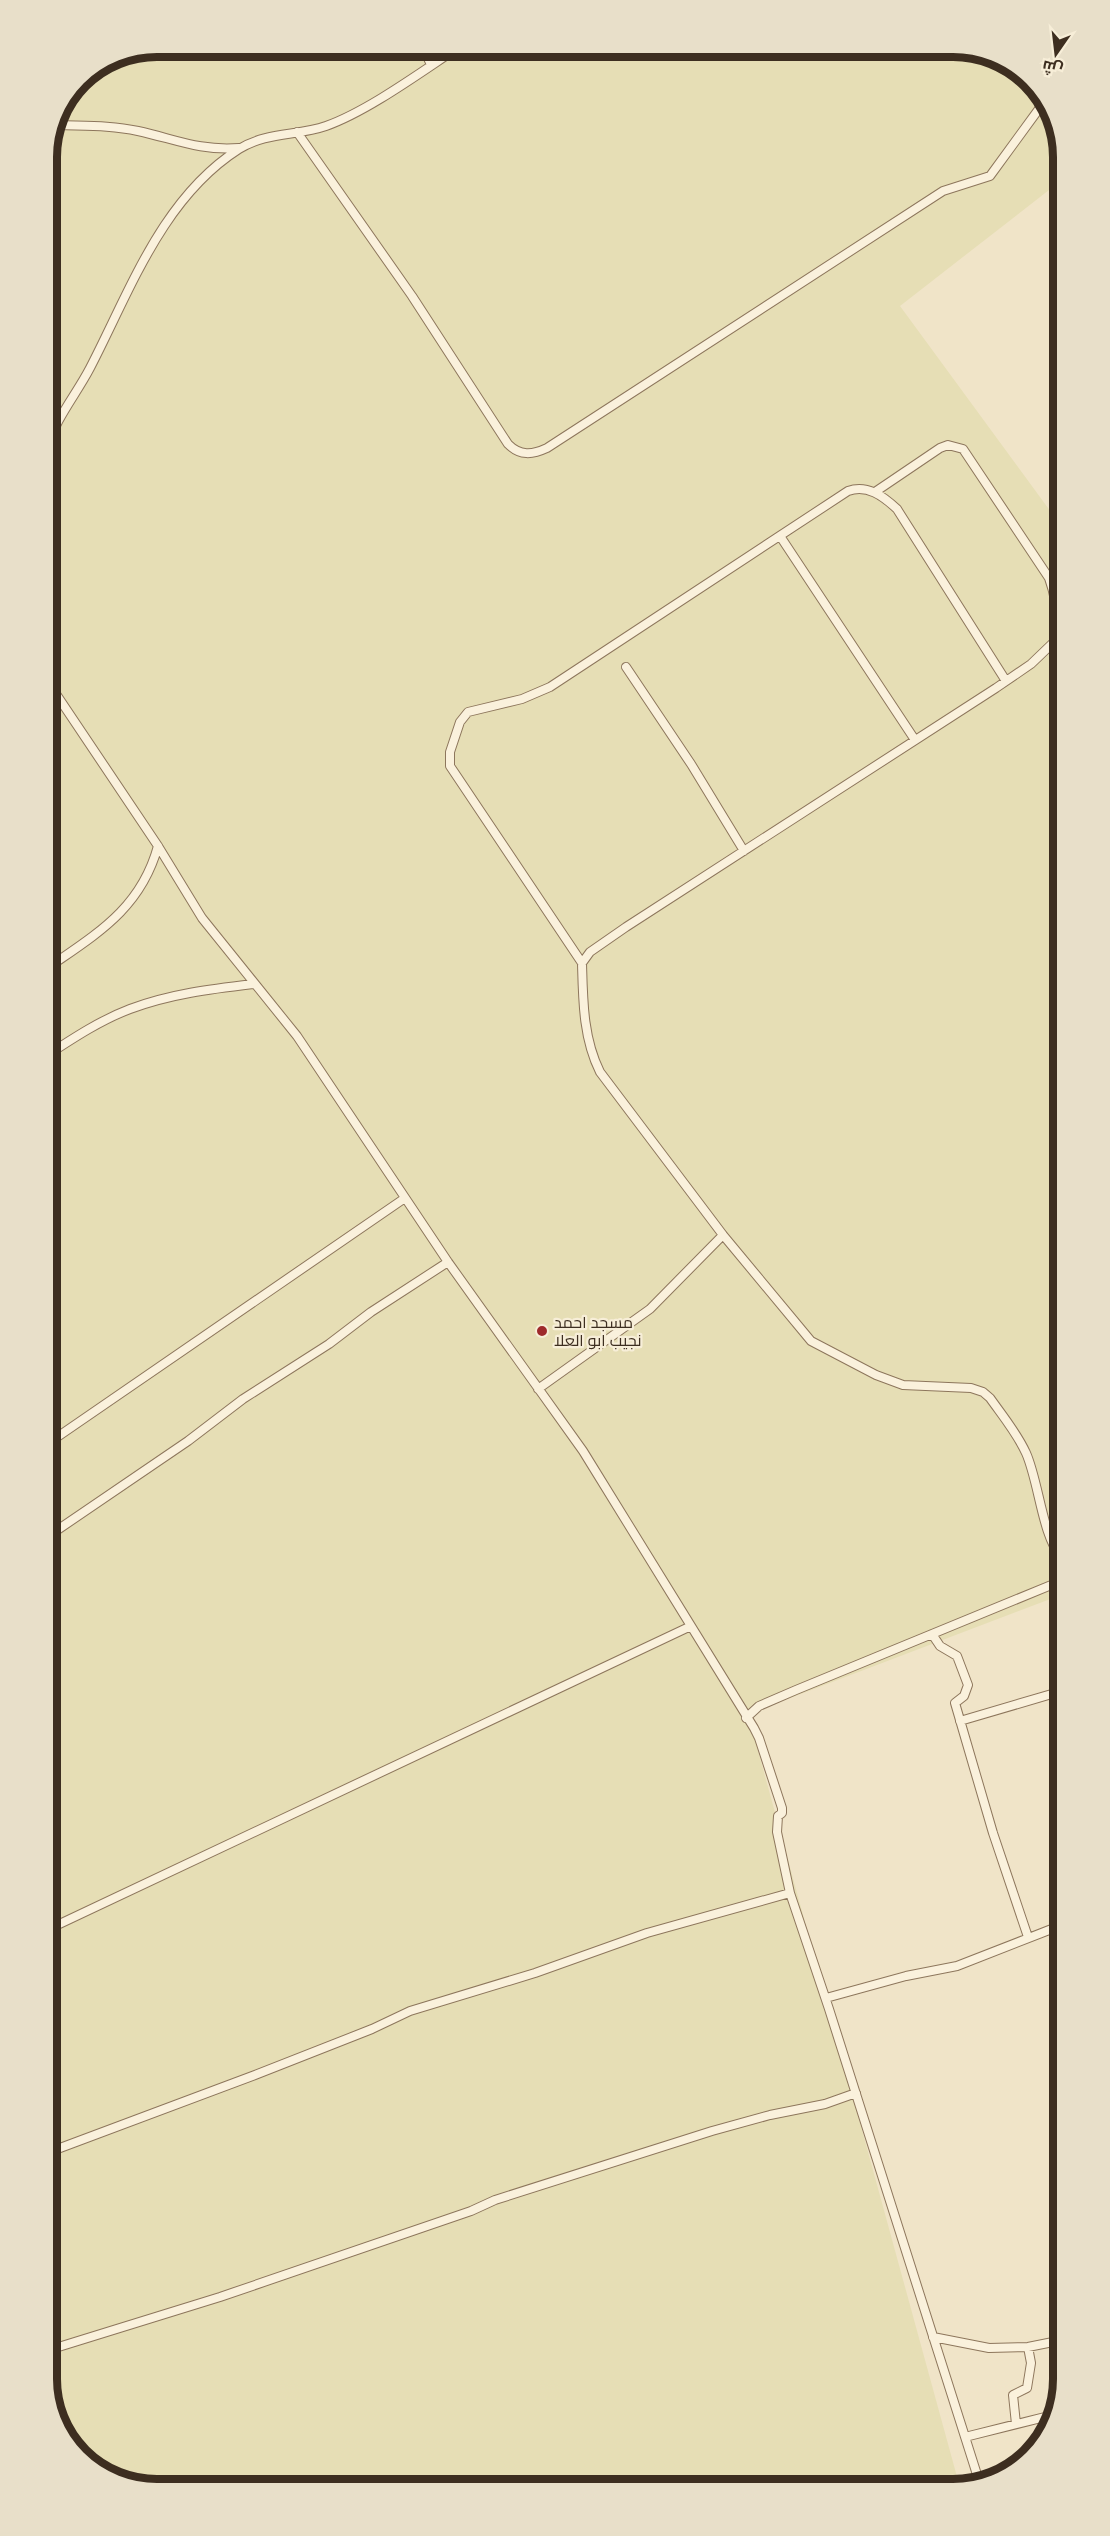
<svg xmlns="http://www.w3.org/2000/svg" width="1110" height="2536" font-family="Lora,Cairo,serif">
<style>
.farmland{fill:#e6deb5}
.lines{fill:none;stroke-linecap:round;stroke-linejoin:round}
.street-casing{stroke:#8d765c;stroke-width:10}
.street{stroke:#faf1dc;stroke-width:8}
.poi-dot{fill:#9e2a2b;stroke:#f7eed8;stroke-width:2}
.labels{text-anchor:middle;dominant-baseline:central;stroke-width:4.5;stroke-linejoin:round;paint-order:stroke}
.poi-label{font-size:16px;fill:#3d2e20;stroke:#f7eed8;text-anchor:start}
.rim{fill:none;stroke:#3d2e20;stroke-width:8}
</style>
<rect width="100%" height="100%" fill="#f0e4c8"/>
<!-- farmland -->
<path class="farmland" d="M157 47H961L1021 69 1058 121V183L900 306 1059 523 1061 1595 748 1714 959 2484 149 2489 89 2467 52 2415 47 150 79 79 115 55Z"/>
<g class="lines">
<!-- street casing -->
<g class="street-casing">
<path id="street" d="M423 47 431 65
M58 125C85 126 111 125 138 131 175 139 199 151 239 148
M297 132 412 296 508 444C520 456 532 455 547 448L943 191 990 176 1044 102
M47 449C55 419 76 395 90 368 130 291 162 198 239 149 266 132 297 136 326 126 368 111 421 72 459 47
M875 492 940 448 948 445 963 449 1049 578C1056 598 1060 620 1055 641L1031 664 996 688 626 927 590 952 582 963C583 1000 583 1038 600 1072L723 1235 811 1341 876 1375 903 1385 971 1388 983 1392 990 1398C1002 1415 1017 1433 1026 1453 1039 1482 1042 1535 1061 1557
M780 536 915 740
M626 667 691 764 744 851
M48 682 158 846 202 918 297 1036 448 1262 583 1451 754 1728 759 1738 782 1808V1813L778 1816 777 1832 790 1893 829 2009 980 2484
M582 963 450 766V752L460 722 468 712 522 699 550 687 848 491C867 484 883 496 897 509L1006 681
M49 967C98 933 141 908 158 846
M49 1054C75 1037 101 1020 130 1009 170 994 211 989 253 984
M538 1389 650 1309 723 1235
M50 1442 405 1198
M50 1535 188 1441 243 1399 329 1344 371 1312 448 1262
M1056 1583 1060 1574V1556
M932 1634 940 1646 957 1656 968 1685 964 1696 955 1703 993 1833 1028 1937
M746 1718 759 1706 796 1690 1061 1581
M960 1721 1062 1691
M51 1928 691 1626
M826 1998 906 1976 957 1966 1062 1925
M52 2151 255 2075 372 2029 410 2011 535 1973 647 1933 790 1893
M933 2337 989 2348 1028 2347 1063 2340
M52 2349 220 2297 471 2211 495 2200 712 2131 770 2115 825 2104 856 2093
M1016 2424 1013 2395 1027 2388 1031 2363 1028 2347
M965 2437 1053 2415
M979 2481 998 2477"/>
</g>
<!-- street -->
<use href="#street" class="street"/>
</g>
<!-- markers -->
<circle class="poi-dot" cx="542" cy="1331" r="6"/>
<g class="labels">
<!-- poi labels -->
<g class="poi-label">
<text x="554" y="1322">مسجد احمد<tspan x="554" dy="18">نجيب ابو العلا</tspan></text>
</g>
</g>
<!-- crop -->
<path d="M0 0H1110V2536H0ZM157 57H953A100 100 0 0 1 1053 157V2379A100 100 0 0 1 953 2479H157A100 100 0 0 1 57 2379V157A100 100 0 0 1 157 57Z" fill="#e8dfc9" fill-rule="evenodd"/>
<path class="rim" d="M157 57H953A100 100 0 0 1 1053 157V2379A100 100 0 0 1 953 2479H157A100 100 0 0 1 57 2379V157A100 100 0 0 1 157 57Z"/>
<!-- north arrow -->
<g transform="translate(1056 54) rotate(194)" stroke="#f7eed8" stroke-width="4.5" paint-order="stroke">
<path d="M0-4.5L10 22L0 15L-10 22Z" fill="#3d2e20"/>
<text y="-9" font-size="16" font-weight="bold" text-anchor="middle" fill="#3d2e20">ش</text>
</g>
</svg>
